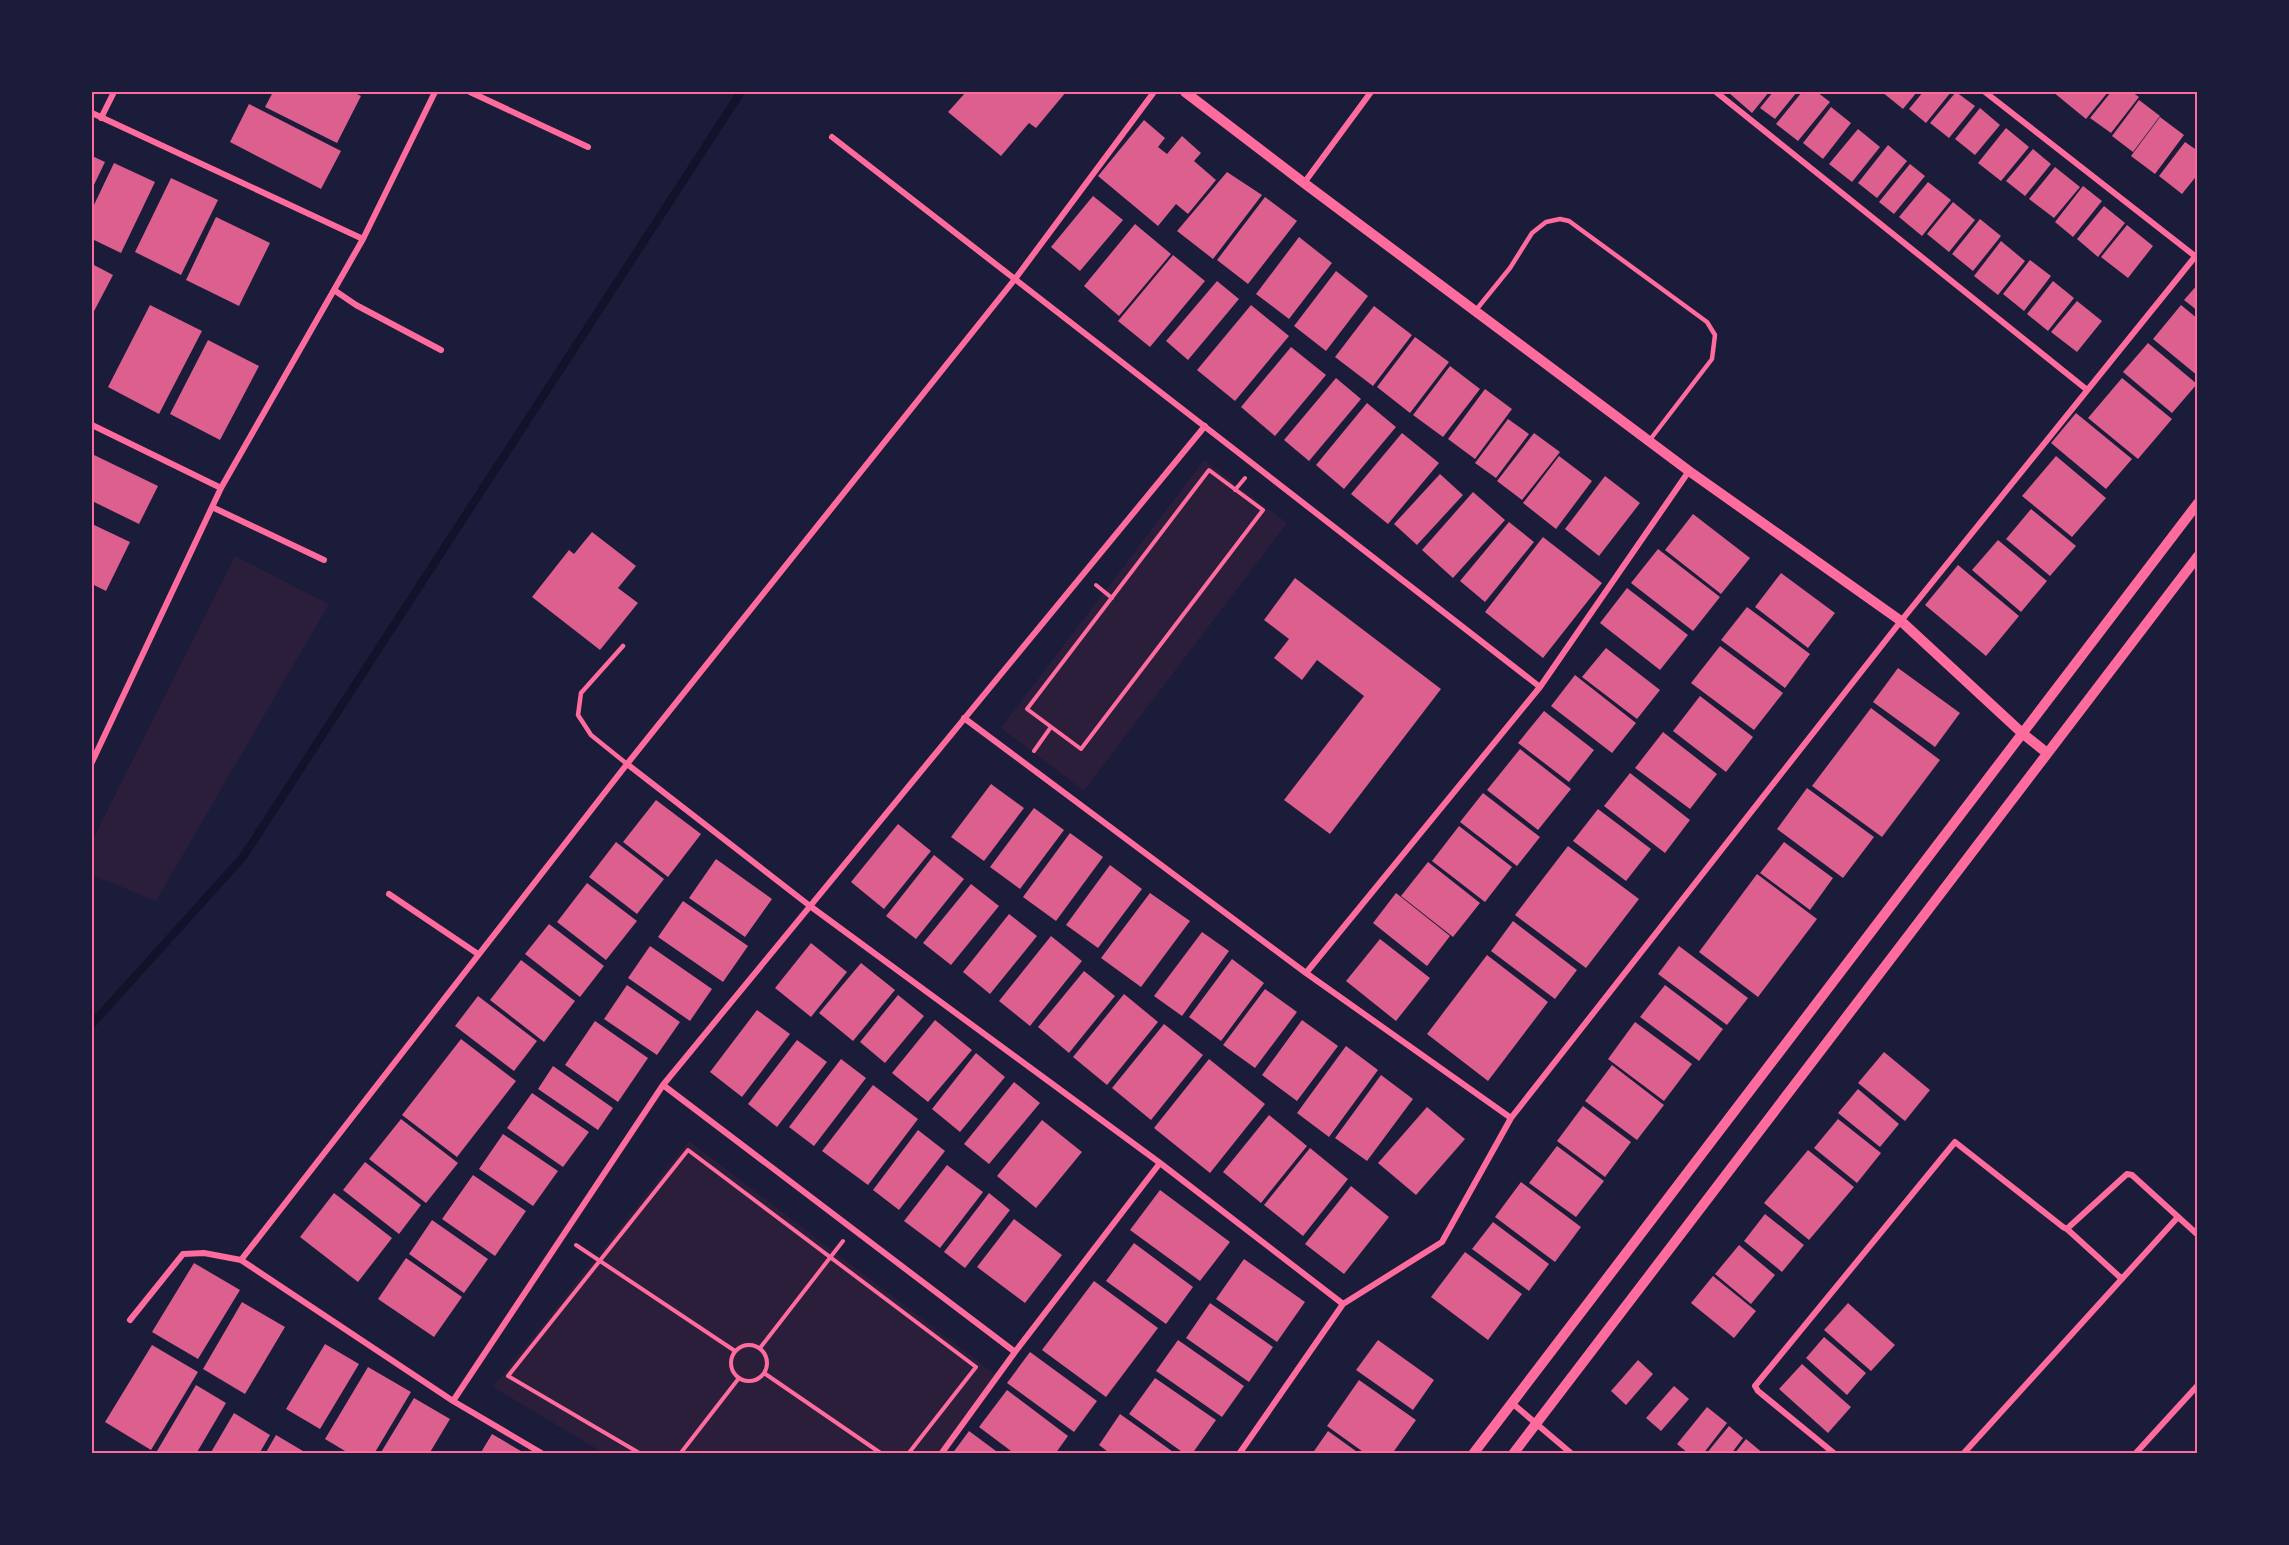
<svg xmlns="http://www.w3.org/2000/svg" width="2289" height="1545" font-family="Figtree,sans-serif">
<style>
.green{fill:#2a1e3b}
.lines{fill:none;stroke-linecap:round;stroke-linejoin:round}
.stream{stroke:#12122b;stroke-width:8}
.building{fill:#dd5f8e}
.path{stroke:#ff6b9d;stroke-width:4}
.service{stroke:#ff6b9d;stroke-width:4.5}
.minor{stroke:#ff6b9d;stroke-width:6}
.tertiary{stroke:#ff6b9d;stroke-width:10}
.neatline{fill:none;stroke:#ff6b9d;stroke-width:2}
</style>
<rect width="100%" height="100%" fill="#1b1b3a"/>
<!-- green -->
<path class="green" d="M1204 460 1287 523 1084 791 1001 728Z
M235 556 329 604 156 901 92 875V841Z
M689 1141 996 1375 937 1454 604 1453 493 1387Z"/>
<g class="lines">
<!-- stream -->
<path class="stream" d="M92 1024 243 857 741 92"/>
</g>
<!-- building -->
<path class="building" d="M273 92H353L361 96 337 143 265 107Z
M966 92H1066L1036 128 1029 123 1001 156 948 112Z
M1728 92H1769L1752 113Z
M1773 92H1797L1775 119 1760 108Z
M1802 92H1817L1830 102 1798 141 1776 124Z
M1882 92H1917L1903 109Z
M1923 92H1951L1926 123 1909 109Z
M1956 92 1975 106 1949 138 1930 123Z
M2053 92H2108L2086 119Z
M2111 92H2132L2139 97 2111 133 2090 118Z
M2139 100 2160 116 2133 152 2112 136Z
M249 104 341 151 321 189 230 142Z
M1831 107 1851 123 1823 159 1803 143Z
M1980 108 2000 125 1975 155 1955 139Z
M2160 117 2184 135 2155 174 2131 156Z
M1144 120 1165 138 1158 147 1167 154 1182 136 1201 153 1194 161 1216 180 1188 214 1176 204 1158 226 1098 176Z
M2006 128 2029 147 2001 181 1978 163Z
M1858 129 1880 147 1852 182 1829 164Z
M2185 142 2198 151V174L2182 194 2159 176Z
M1888 145 1907 161 1877 198 1858 183Z
M2033 149 2051 164 2025 196 2006 181Z
M92 156 105 162 92 189Z
M114 163 155 182 121 253 92 239V209Z
M1910 164 1925 176 1894 214 1879 202Z
M2055 167 2080 187 2054 218 2029 199Z
M1227 172 1262 195 1213 259 1177 231Z
M171 178 218 200 181 275 135 252Z
M1928 182 1951 200 1922 236 1899 217Z
M2083 186 2102 201 2073 237 2055 222Z
M1093 196 1123 220 1080 271 1051 247Z
M1265 197 1297 221 1248 284 1217 260Z
M1953 202 1975 220 1949 252 1927 234Z
M2104 206 2125 223 2098 257 2077 239Z
M216 217 270 243 239 306 186 280Z
M1980 219 2001 236 1973 271 1952 254Z
M1135 224 1171 254 1119 316 1084 286Z
M2127 225 2153 246 2128 278 2101 257Z
M1299 237 1332 263 1289 319 1256 294Z
M2001 241 2025 261 1998 295 1974 276Z
M1173 255 1205 281 1150 347 1118 321Z
M2030 260 2051 276 2024 311 2003 294Z
M92 264 113 275 92 315Z
M1336 271 1368 296 1326 351 1294 326Z
M1217 281 1239 299 1188 360 1166 341Z
M2053 281 2074 298 2048 331 2027 314Z
M2198 284V311L2184 300Z
M2077 301 2102 321 2077 352 2051 332Z
M150 305 202 331 159 414 108 387Z
M1251 305 1289 336 1235 401 1197 370Z
M2181 305 2198 319V376L2153 339Z
M1374 306 1412 335 1373 386 1335 357Z
M1415 337 1449 362 1410 413 1377 387Z
M208 340 259 366 220 440 170 414Z
M2148 343 2197 384 2172 413 2123 372Z
M1291 347 1326 375 1275 436 1241 407Z
M1450 366 1480 389 1443 437 1413 415Z
M1336 378 1361 399 1309 461 1284 440Z
M2122 378 2172 419 2138 459 2088 418Z
M1485 389 1512 409 1475 459 1448 439Z
M1367 403 1396 427 1344 489 1316 465Z
M2076 413 2132 459 2106 489 2051 443Z
M1508 419 1529 434 1496 478 1475 463Z
M1402 433 1439 463 1388 524 1351 494Z
M1534 433 1560 452 1522 500 1497 481Z
M92 454 158 486 139 524 92 501Z
M1559 456 1592 481 1556 529 1523 503Z
M2056 456 2106 498 2072 537 2022 496Z
M1440 474 1463 495 1417 545 1394 524Z
M1605 476 1640 503 1599 556 1565 529Z
M1473 492 1505 520 1453 578 1422 550Z
M2031 509 2076 546 2050 576 2006 539Z
M1693 514 1750 558 1721 594 1665 550Z
M1509 522 1534 542 1485 602 1460 581Z
M92 524 130 542 106 591 92 584Z
M592 532 636 566 618 588 638 603 600 650 532 597 569 550 574 554Z
M1543 537 1602 583 1543 658 1485 612Z
M1998 540 2047 581 2021 612 1972 570Z
M1658 549 1720 597 1693 631 1631 583Z
M1958 565 2019 616 1986 656 1925 605Z
M1781 573 1835 613 1808 648 1755 607Z
M1295 578 1441 689 1330 834 1284 800 1364 696 1317 660 1302 680 1274 658 1289 639 1264 620Z
M1627 588 1688 635 1660 670 1600 623Z
M1747 607 1810 654 1785 688 1721 640Z
M1720 646 1783 693 1754 730 1691 683Z
M1606 648 1660 690 1637 719 1582 677Z
M1898 668 1960 713 1935 747 1873 702Z
M1575 675 1636 723 1612 753 1551 706Z
M1700 696 1753 737 1726 772 1673 731Z
M1871 708 1940 760 1882 837 1812 786Z
M1544 711 1594 750 1569 782 1518 743Z
M1663 732 1717 774 1690 809 1635 768Z
M1520 749 1571 789 1538 830 1487 790Z
M1630 773 1690 820 1665 853 1604 806Z
M991 784 1024 808 984 861 951 837Z
M1807 788 1874 837 1843 878 1777 829Z
M1483 793 1540 837 1517 866 1460 822Z
M656 800 701 834 668 877 623 842Z
M1034 808 1064 830 1020 889 990 867Z
M1598 809 1651 849 1626 881 1573 841Z
M898 824 931 851 884 909 851 882Z
M1459 826 1512 867 1485 902 1432 861Z
M1070 833 1103 857 1056 921 1023 897Z
M616 842 664 879 637 914 589 877Z
M1784 842 1833 878 1810 910 1760 873Z
M1568 846 1639 899 1586 968 1515 915Z
M934 855 964 879 916 939 886 916Z
M716 859 772 899 745 937 689 898Z
M1428 862 1480 903 1453 937 1401 896Z
M1110 865 1142 889 1098 948 1066 925Z
M1757 874 1817 919 1758 997 1699 952Z
M587 883 637 921 606 960 557 922Z
M971 884 999 906 951 965 923 943Z
M1150 893 1190 921 1141 987 1101 958Z
M1396 893 1450 936 1427 966 1373 923Z
M683 901 748 946 723 982 658 937Z
M1009 914 1037 936 990 994 963 972Z
M1513 921 1577 970 1555 999 1491 951Z
M549 924 604 966 580 997 525 954Z
M1202 932 1229 951 1182 1016 1154 996Z
M1051 936 1082 961 1030 1026 999 1001Z
M1380 939 1430 978 1396 1021 1346 981Z
M811 943 847 972 811 1017 775 988Z
M650 946 712 989 690 1021 628 978Z
M1679 946 1748 998 1727 1025 1658 974Z
M1487 955 1548 1002 1488 1081 1427 1034Z
M1232 959 1264 983 1221 1041 1189 1017Z
M521 960 575 1001 544 1042 490 1000Z
M861 963 895 990 853 1041 819 1013Z
M1084 971 1115 996 1069 1053 1038 1027Z
M627 985 680 1022 657 1055 604 1019Z
M1665 985 1723 1029 1699 1061 1640 1017Z
M1265 989 1297 1012 1255 1068 1223 1045Z
M1124 994 1158 1022 1107 1085 1073 1057Z
M898 995 924 1016 885 1063 860 1042Z
M478 996 537 1041 514 1071 455 1026Z
M757 1010 790 1034 742 1097 710 1072Z
M935 1020 972 1050 928 1102 892 1073Z
M1302 1020 1338 1046 1297 1101 1262 1075Z
M595 1021 648 1058 618 1102 565 1065Z
M1635 1022 1692 1064 1664 1101 1608 1059Z
M1164 1024 1203 1055 1151 1120 1112 1088Z
M461 1039 516 1081 457 1157 402 1115Z
M797 1040 827 1062 777 1127 748 1104Z
M1346 1046 1378 1070 1329 1137 1297 1113Z
M1884 1052 1930 1090 1905 1121 1858 1083Z
M976 1053 1005 1077 960 1132 932 1109Z
M841 1059 866 1078 814 1146 789 1127Z
M1209 1059 1265 1104 1210 1173 1154 1128Z
M1612 1065 1664 1105 1637 1140 1585 1101Z
M553 1066 613 1108 598 1130 538 1089Z
M1381 1075 1413 1099 1367 1161 1335 1138Z
M1014 1082 1040 1103 989 1164 964 1144Z
M873 1085 918 1119 868 1185 822 1151Z
M1858 1089 1899 1124 1880 1147 1838 1113Z
M532 1093 589 1132 563 1167 507 1128Z
M1583 1106 1631 1142 1605 1177 1557 1141Z
M1427 1107 1465 1139 1416 1195 1378 1163Z
M1269 1115 1307 1146 1261 1203 1223 1172Z
M401 1119 458 1163 426 1203 369 1159Z
M1838 1119 1881 1153 1857 1183 1814 1148Z
M1042 1120 1082 1152 1036 1208 997 1176Z
M918 1130 945 1151 899 1210 873 1190Z
M503 1134 558 1171 533 1206 479 1169Z
M1557 1146 1604 1181 1576 1217 1529 1183Z
M1310 1148 1348 1179 1303 1236 1264 1205Z
M1808 1150 1854 1187 1809 1240 1764 1203Z
M365 1162 421 1205 399 1234 343 1190Z
M947 1165 983 1192 940 1248 904 1221Z
M473 1175 526 1211 495 1256 442 1219Z
M1521 1182 1581 1227 1555 1262 1495 1217Z
M1351 1186 1389 1217 1344 1274 1305 1244Z
M1160 1190 1230 1242 1200 1281 1130 1230Z
M334 1193 392 1238 358 1282 300 1237Z
M989 1193 1010 1210 965 1268 944 1252Z
M1765 1214 1804 1245 1782 1272 1744 1241Z
M1014 1219 1062 1255 1025 1303 977 1267Z
M432 1220 488 1259 464 1293 409 1254Z
M1493 1222 1549 1264 1529 1291 1472 1249Z
M1134 1243 1193 1287 1166 1324 1106 1281Z
M1739 1245 1775 1275 1751 1304 1715 1274Z
M1465 1252 1522 1294 1488 1340 1431 1297Z
M406 1258 462 1297 434 1337 378 1299Z
M1244 1259 1305 1302 1277 1342 1216 1299Z
M194 1263 240 1290 198 1359 152 1332Z
M1713 1276 1756 1311 1734 1338 1691 1303Z
M1094 1281 1158 1328 1106 1397 1042 1350Z
M242 1302 285 1327 245 1394 203 1369Z
M1210 1303 1273 1347 1249 1382 1186 1338Z
M1848 1303 1895 1345 1871 1371 1824 1330Z
M1824 1337 1866 1373 1847 1395 1806 1358Z
M1178 1340 1244 1386 1222 1417 1156 1371Z
M1378 1340 1434 1380 1413 1410 1356 1370Z
M325 1344 359 1364 320 1429 286 1409Z
M152 1345 198 1372 151 1450 105 1422Z
M1030 1352 1097 1401 1074 1432 1007 1383Z
M1638 1360 1653 1374 1626 1405 1611 1391Z
M1802 1364 1851 1407 1828 1433 1779 1389Z
M368 1367 411 1392 374 1454H350L325 1439Z
M1155 1378 1216 1420 1192 1454H1185L1129 1414Z
M1359 1380 1416 1420 1392 1454H1366L1327 1426Z
M196 1385 226 1403 196 1454H161L157 1451Z
M1674 1386 1689 1399 1661 1431 1646 1418Z
M1007 1390 1068 1436 1055 1454H1015L979 1427Z
M414 1398 450 1419 429 1454H380Z
M1707 1407 1727 1423 1703 1454H1689L1677 1444Z
M234 1413 270 1435 259 1454H210Z
M1120 1414 1176 1454H1111L1099 1445Z
M1729 1426 1743 1438 1731 1454H1706Z
M969 1431 1000 1454H952Z
M1328 1431 1360 1454H1312Z
M492 1434 526 1454H480Z
M276 1435 308 1454H265Z
M1746 1439 1764 1454H1734Z"/>
<g class="lines">
<!-- path -->
<path class="path" d="M1209 470 1263 510 1081 749 1027 709Z
M1235 490 1245 478
M1096 585 1112 598
M1034 751 1051 727
M576 1245 735 1351
M731 1363a18 18 0 1 1 36 0a18 18 0 1 1-36 0Z
M760 1348 843 1241
M764 1373 882 1454
M641 1454 508 1376 688 1150 976 1367 908 1454
M680 1454 739 1378"/>
<!-- service -->
<path class="service" d="M1476 310 1510 268 1532 233 1546 222 1560 219 1569 221 1707 322 1715 335 1712 359 1649 441
M623 646 581 693 578 715 591 735 627 764"/>
<!-- minor -->
<path class="minor" d="M470 92 588 147
M1716 92 2086 389
M1985 92 2195 256
M92 113 363 239
M101 118 114 92
M832 137 1540 687
M1304 183 1371 92
M334 290 356 305 441 350
M92 425 221 488
M212 507 324 560
M964 718 1306 973 1511 1118
M92 762 221 488 363 239 435 92
M627 764 810 906 1160 1163 1343 1304
M389 894 478 954
M1306 973 1540 687 1689 471
M663 1085 1015 1352
M2067 1229 2122 1279
M241 1260 627 764 1015 279 1154 92
M130 1320 183 1254 204 1253 241 1260 453 1401 543 1454
M453 1401 663 1085 1205 426
M1512 1403 1572 1454
M941 1454 1015 1352 1160 1163
M1239 1454 1343 1304 1442 1242 1511 1118 1901 621 2198 253
M1835 1454 1758 1391 1755 1386 1955 1142 2063 1227 2067 1229 2070 1226 2127 1174 2132 1175 2198 1235
M1963 1454 2178 1217
M2135 1454 2198 1385"/>
<!-- tertiary -->
<path class="tertiary" d="M1185 92 1304 183 1689 471 1901 621 2022 733 2047 753
M1473 1454 2198 503
M1513 1454 2198 556"/>
</g>
<!-- border -->
<rect width="2289" height="1545" fill="none" stroke="#1b1b3a" stroke-width="186"/>
<rect x="93" y="93" width="2103" height="1359" class="neatline"/>
</svg>
